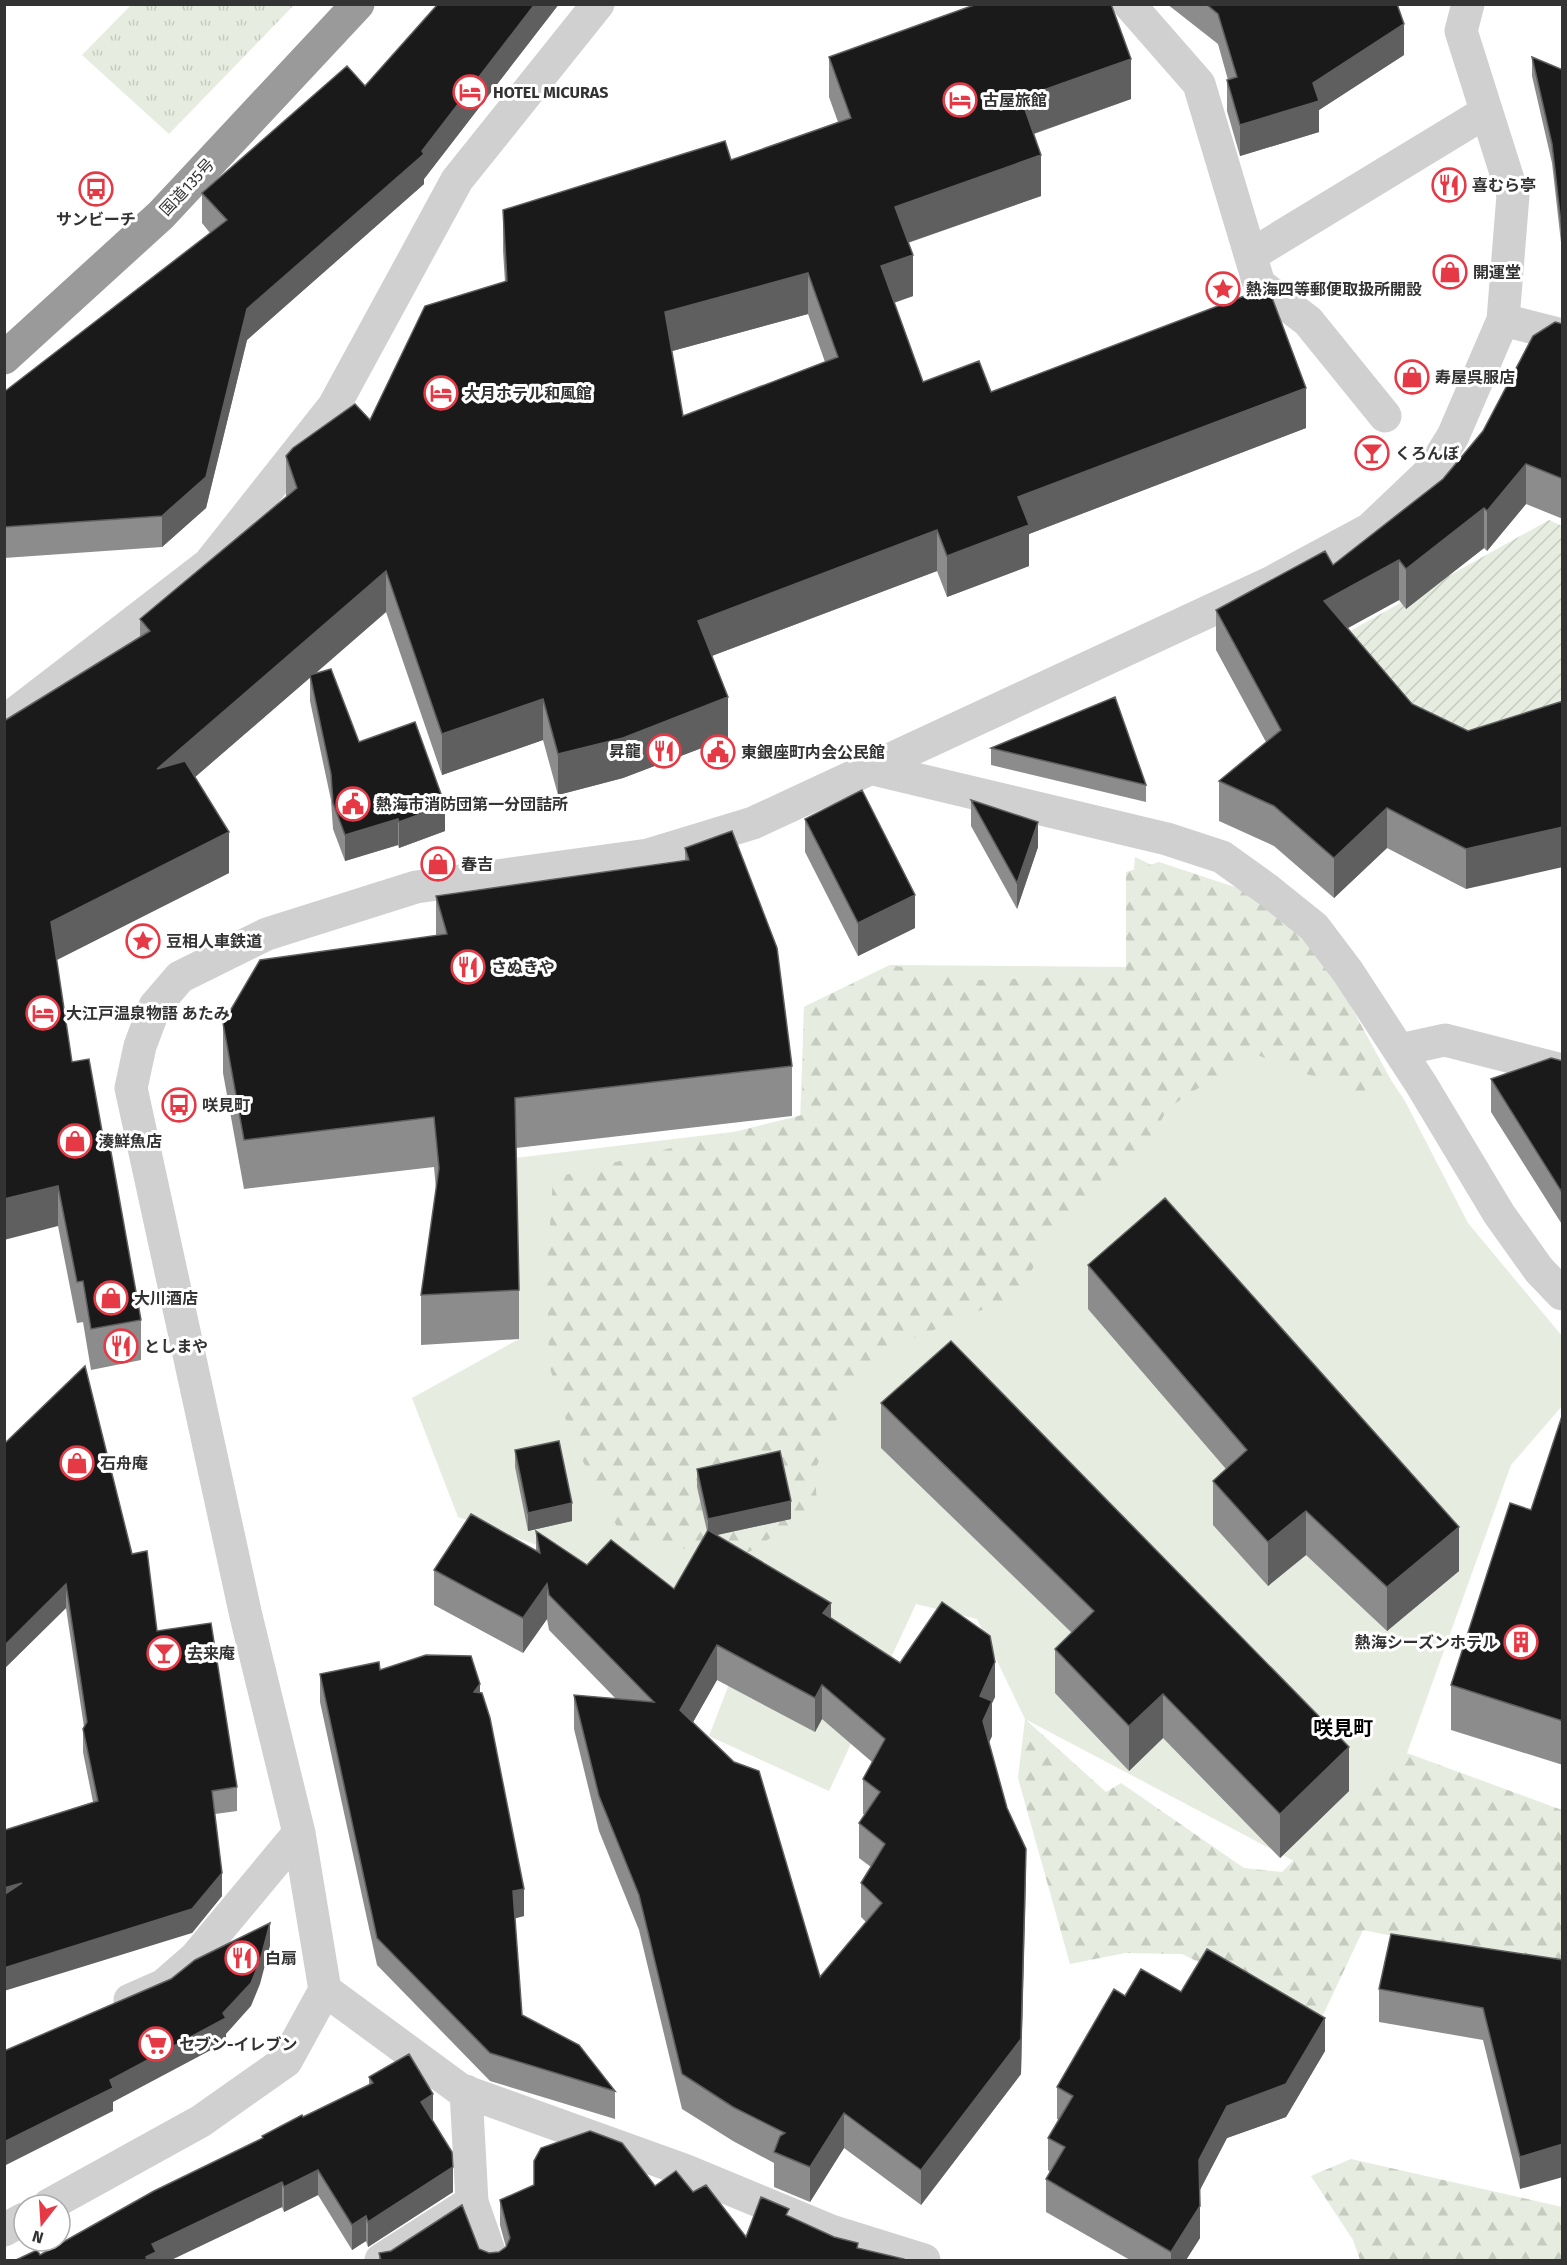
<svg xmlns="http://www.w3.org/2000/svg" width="1567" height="2265" font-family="'Fira Sans','Noto Sans JP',sans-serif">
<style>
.grass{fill:#e6ecdf}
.forest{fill:url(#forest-firs)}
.park{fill:url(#park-tufts)}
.garden{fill:url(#garden-furrows)}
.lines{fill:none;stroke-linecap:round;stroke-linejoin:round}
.minor{stroke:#d0d0d0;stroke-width:33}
.highway{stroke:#9a9a9a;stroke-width:33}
.wall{fill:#8c8c8c;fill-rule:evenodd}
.shaded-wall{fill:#5f5f5f}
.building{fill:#1a1a1a;stroke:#5f5f5f;stroke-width:1.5;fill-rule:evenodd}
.labels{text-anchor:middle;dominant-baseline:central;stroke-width:6;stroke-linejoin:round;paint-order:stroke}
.poi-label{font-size:16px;font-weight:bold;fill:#333;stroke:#fff;text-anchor:start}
.street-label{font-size:16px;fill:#333;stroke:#fff}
.quarter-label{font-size:20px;font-weight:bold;fill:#000;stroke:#fff}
</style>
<defs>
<pattern id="forest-firs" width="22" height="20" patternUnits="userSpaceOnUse" patternTransform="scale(1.5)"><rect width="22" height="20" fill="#e6ecdf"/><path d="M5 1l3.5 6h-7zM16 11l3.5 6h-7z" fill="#c6cbc0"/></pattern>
<pattern id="park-tufts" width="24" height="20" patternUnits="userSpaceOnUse" patternTransform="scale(1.5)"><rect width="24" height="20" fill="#e6ecdf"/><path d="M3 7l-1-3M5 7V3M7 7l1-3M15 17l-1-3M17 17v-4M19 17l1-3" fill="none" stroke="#c6cbc0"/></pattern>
<pattern id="garden-furrows" width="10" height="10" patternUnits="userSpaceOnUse" patternTransform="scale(1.5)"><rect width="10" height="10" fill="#e6ecdf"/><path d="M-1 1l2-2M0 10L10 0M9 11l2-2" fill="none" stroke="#c6cbc0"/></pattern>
</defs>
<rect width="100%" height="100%" fill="#fff"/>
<!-- grass -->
<path class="grass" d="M1135 857 1293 933 1405 1101 1468 1223 1562 1336V1406L1511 1465 1407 1753 1294 1861 1025 1719 977 1619 916 1604 829 1791 709 1736 743 1648 557 1552 458 1517 412 1398 519 1339 515 1158 800 1124 804 1007 890 965 1126 967Z"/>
<!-- forest -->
<path class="forest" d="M1159 862 1256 894 1317 944 1391 1080 1367 1097 1252 1053 1168 1108 1142 1155 1039 1254 1022 1293 883 1351 854 1379 815 1470 817 1507 749 1552 678 1548 625 1542 572 1440 549 1365 547 1271 553 1178 802 1115 804 1007 890 965 980 980 1126 975V872Z
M1025 1719 1106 1792 1121 1783 1244 1868 1282 1872 1367 1785 1407 1753 1562 1810V1970L1363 1930 1323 2015 1282 2003 1182 1954 1125 1953 1070 1964 1018 1778Z
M1351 2159 1562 2207V2260H1360L1353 2240 1311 2176Z"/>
<!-- park -->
<path class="park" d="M131 5V4L294 5 169 134 82 55Z"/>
<!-- garden -->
<path class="garden" d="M1549 520 1562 526V738L1467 769 1327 644Z"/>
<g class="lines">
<!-- minor -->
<path class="minor" d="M1129 4 1199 84 1259 284 1308 321 1385 416
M1251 255 1486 112
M1503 320 1562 335
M4 722 209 564 334 406 457 180 598 4
M869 768 1167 839 1222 857 1268 890 1314 927 1348 972 1421 1084 1499 1214 1539 1270 1562 1294
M1399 1050 1445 1040 1562 1070
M325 1990 461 2090 684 2170 831 2231 924 2260
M130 2000 164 1985 195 1958 299 1833
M472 2202 492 2260
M49 2205 201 2121 286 2061 325 1990 299 1833 246 1616 131 1088 140 1046 155 1006 180 977 267 934 416 887 648 855 753 823 1270 583 1370 529 1432 470 1453 436 1503 320 1513 195 1461 31 1468 4
M4 2230 24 2219
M381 2260 472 2202 466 2091"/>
<!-- highway -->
<path class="highway" d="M4 358 161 215 358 4"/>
</g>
<!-- wall -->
<path class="wall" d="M438 4H559L424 179V184L247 340 206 508 162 547 4 558V392L210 233 202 223V193L365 86Z
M1167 4H1397L1404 55 1319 110V132L1240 156 1227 111V80H1228L1218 44Z
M829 57 1131 99 1034 134 1041 196 908 243 913 296 894 303 923 382 991 392 1306 428 1029 534V566L947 597 937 571 712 656 728 738 623 778 558 795 543 740 442 775 386 612 315 674 359 742 445 831 399 848 398 845 345 861 333 829 331 800 310 701V677L195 777 229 873 56 960 72 1062 104 1142 141 1320V1360L91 1370 83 1322 77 1323 58 1226 4 721 140 637V619L286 497V456L370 420 505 282 503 251V210L731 160 838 122 829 97ZM808 314 825 362 683 416 672 351Z
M1532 57 1563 70V260L1552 163 1532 76Z
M1563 324V519L1526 504 1487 551 1484 548 1406 609 1399 600 1348 628 1412 704 1468 731 1466 889 1387 848 1334 898 1274 846 1219 821V781L1266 742 1216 650V610L1333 565 1443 479 1483 431Z
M991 748 1146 785V802L991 765Z
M971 800 1038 847 1017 909 971 826Z
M805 819 915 928 858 956 805 852Z
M685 848 792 1066V1116L516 1148 519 1290V1339L421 1345V1295L436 1189 434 1167 244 1189 223 1073V1023L436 936V896L685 861Z
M1563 1061V1226L1491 1112V1079Z
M1088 1265 1459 1571 1387 1631 1306 1555 1268 1586 1213 1525V1481L1226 1469 1088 1309Z
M881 1403 1349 1791 1280 1858 1163 1738 1129 1771 1055 1693V1649L1072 1633 881 1448Z
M1563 1413V1765L1451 1730V1685L1531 1510Z
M4 1444 132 1554 157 1631 237 1787V1811L215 1814 222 1896 192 1933 5 1830 93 1802 83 1752V1729L84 1727 66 1608 4 1669Z
M515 1450 572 1521 528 1531 515 1467Z
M697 1469 791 1519 716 1535 831 1618 900 1663 995 1697 992 1703V1736L989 1742 1026 1883 1021 2074 921 2205 844 2148 810 2202 774 2187V2163L733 2141 682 2109 639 1930 599 1831 574 1729V1695L616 1699 549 1630 547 1619 523 1653 434 1605V1570L536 1551V1531L587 1565 674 1589 707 1531 697 1487ZM717 1680 815 1732 822 1719 872 1762 863 1779V1814L865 1815 859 1823V1858L871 1867 861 1883V1917L866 1922 820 1977 693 1722Z
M380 1670 480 1692 524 1916 515 1918 522 2015 615 2091V2119L490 2081 377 1965 320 1702V1674Z
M1563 1960 1520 2189 1483 2040 1379 2022V1989Z
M1181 1992 1325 2051 1286 2117 1227 2138 1199 2191 1200 2238 1186 2260H1130L1046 2212V2179L1050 2172 1048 2170V2138L1059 2120 1057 2119V2087L1125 1996Z
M369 2077 433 2119 432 2120 453 2192 368 2247 366 2241 352 2250 318 2195 284 2212 282 2207 171 2260H16L40 2255 262 2139V2136L303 2117 369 2084Z
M655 2186 693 2192 746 2237 789 2216 858 2249 904 2260H379V2253L479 2249 489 2253 499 2252 506 2247 500 2225V2200Z"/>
<!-- shaded-wall -->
<path class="shaded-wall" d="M535 4H559L424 179V184L247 340 206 508 162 547V516L247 309 422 151Z
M1404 24V55L1319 110V132L1240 156V125L1313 83Z
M1131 59V99L1021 138V98Z
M1041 155V196L895 247V207Z
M913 255V296L881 307V266Z
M808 273V314L665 353V312Z
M1306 388V428L1029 534V566L947 597V556L1018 497Z
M1526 464V504L1487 551V511Z
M1484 508V548L1406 609V569Z
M937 530V571L698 661V621Z
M1399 560V600L1324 641V601Z
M386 571V612L157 810V769Z
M728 697V738L623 778 558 795V754Z
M543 699V740L442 775V734Z
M445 805V831L399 848V822Z
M1387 808V848L1334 898V858Z
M398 819V845L345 861V835Z
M1038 822V847L1017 909V883Z
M1563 827V867L1466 889V849Z
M229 832V873L51 963V922Z
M915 895V928L858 956V923Z
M58 1186V1226L4 1240V1199Z
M791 1501V1519L708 1537V1519Z
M572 1503V1521L528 1531V1513Z
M1306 1511V1555L1268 1586V1542Z
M1459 1527V1571L1387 1631V1587Z
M66 1584V1608L4 1669V1646Z
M547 1584V1619L523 1653V1618Z
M831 1603V1638L823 1613Z
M717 1645V1680L680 1745V1710Z
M995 1662V1697L992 1703V1736L983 1756 980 1696Z
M480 1684V1712L474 1692Z
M822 1685V1719L815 1732V1698Z
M1163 1694V1738L1129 1771V1726Z
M1349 1747V1791L1280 1858V1814Z
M1026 1849 1021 2074 921 2205V2170Z
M222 1873V1896L192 1933 4 1991V1968Z
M22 1883 4 1911V1888Z
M524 1889V1916L513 1919V1891Z
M270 1923V1946L260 1984 251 2006 226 2034V2042L113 2102V2111L4 2166V2142L110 2080Z
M1325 2018V2051L1286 2117 1227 2138 1199 2192V2160L1227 2106Z
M433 2094V2119L421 2127V2102Z
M844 2113V2148L810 2202V2167Z
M1563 2144V2177L1520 2189V2157Z
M453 2167V2192L368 2247V2222Z
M318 2170V2195L284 2212V2187Z
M282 2182V2207L171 2260H146V2257L152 2244Z
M1200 2206V2238L1186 2260H1171V2252Z
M366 2216V2241L352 2250V2225Z"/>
<!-- building -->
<path class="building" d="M438 4H535L422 151 424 154 247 309 206 477 162 516 4 527V392L227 220 202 193 347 66 365 86Z
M977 4H1111L1131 59 1021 98 1041 155 895 207 913 255 881 266 923 382 979 361 991 392 1268 287 1306 388 1018 497 1029 525 947 556 937 530 698 621 728 697 623 738 558 754 543 699 442 734 386 571 157 769 185 761 229 832 51 922 72 1062 89 1059 104 1142 109 1141 141 1320 91 1329 83 1281 77 1282 58 1186 4 1199V721L150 631 140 619 297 488 286 456 293 448 355 404 370 420 425 306 507 281 503 210 725 141 731 160 851 118 829 57ZM808 273 838 357 683 416 665 312Z
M1206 4H1397L1404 24 1313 83 1319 101 1240 125 1227 80 1237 77 1218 14Z
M1532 57 1563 70V241L1552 144Z
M1555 322 1563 324V479L1526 464 1487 511 1484 508 1406 569 1399 560 1324 601 1412 704 1468 731 1563 701V827L1466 849 1387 808 1334 858 1274 806 1219 781 1281 730 1216 610 1325 551 1333 565 1443 479 1483 431 1533 336Z
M331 669 359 742 415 722 445 805 399 822 398 819 345 835 333 803 331 774 310 675Z
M1115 697 1146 785 991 748Z
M862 790 915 895 858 923 805 819Z
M971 800 1038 822 1017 883Z
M732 831 777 948 792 1066 515 1098 519 1290 421 1295 439 1168 434 1117 244 1140 223 1023 260 960 447 934 436 896 689 860 685 848Z
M1551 1058 1563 1061V1194L1491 1079Z
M1165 1198 1459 1527 1387 1587 1306 1511 1268 1542 1213 1481 1247 1450 1088 1265Z
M951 1341 1349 1747 1280 1814 1163 1694 1129 1726 1055 1649 1094 1611 881 1403Z
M85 1366 132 1554 147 1551 157 1631 211 1623 237 1787 212 1791 222 1873 192 1909 4 1968V1895L22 1883 4 1888V1827L5 1830 98 1801 83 1729 87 1722 66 1584 4 1646V1444Z
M1563 1413V1721L1451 1685 1510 1503 1531 1510Z
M559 1441 572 1503 528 1513 515 1450Z
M780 1451 791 1501 708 1519 697 1469Z
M471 1514 540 1553 536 1531 587 1565 611 1540 674 1589 708 1530 831 1603 823 1613 900 1663 942 1602 990 1636 995 1662 980 1696 992 1701 983 1721 1007 1808 1026 1849 1021 2039 921 2170 844 2113 810 2167 774 2152 780 2136 785 2133 733 2107 682 2074 639 1895 599 1796 574 1695 654 1702 549 1595 547 1584 523 1618 434 1570ZM717 1645 815 1698 822 1685 885 1739 863 1779 880 1792 859 1823 885 1844 861 1883 882 1903 820 1977 759 1771 734 1762 680 1710Z
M426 1655 471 1656 480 1684 474 1692 482 1693 490 1718 524 1889 513 1891 522 2015 579 2045 615 2091 490 2053 377 1938 320 1674 379 1662 380 1670Z
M270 1923 260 1961 251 1983 223 2013 226 2018 110 2080 113 2088 4 2142V2051L171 1979 195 1960Z
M1391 1934 1563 1960V2144L1520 2157 1483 2008 1379 1989Z
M1207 1949 1325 2018 1286 2084 1227 2106 1199 2160 1200 2206 1171 2252 1046 2179 1065 2147 1048 2138 1073 2096 1057 2087 1114 1989 1125 1996 1141 1969 1181 1992Z
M409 2054 433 2094 421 2102 452 2152 453 2167 368 2222 366 2216 352 2225 318 2170 284 2187 282 2182 152 2244 156 2252 146 2257 147 2260H16L37 2250 40 2255 154 2191 263 2138 262 2136 302 2115 303 2117 373 2083 369 2077Z
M590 2131 622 2143 655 2186 676 2171 693 2192 706 2185 746 2237 761 2197 789 2209 786 2215 834 2237 858 2243 857 2248 904 2259V2260H381L379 2253 391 2251 462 2205 479 2249 489 2253 499 2252 506 2247 510 2238 500 2200 534 2185V2161L541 2148Z"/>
<!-- icons -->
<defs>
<g id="hotel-ring" transform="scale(1.725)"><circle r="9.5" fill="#fff" stroke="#e63946" stroke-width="1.5"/><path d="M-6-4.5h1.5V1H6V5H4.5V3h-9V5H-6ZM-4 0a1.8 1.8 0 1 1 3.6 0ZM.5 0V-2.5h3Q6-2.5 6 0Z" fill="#e63946"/></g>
<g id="restaurant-ring" transform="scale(1.725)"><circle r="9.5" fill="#fff" stroke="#e63946" stroke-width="1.5"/><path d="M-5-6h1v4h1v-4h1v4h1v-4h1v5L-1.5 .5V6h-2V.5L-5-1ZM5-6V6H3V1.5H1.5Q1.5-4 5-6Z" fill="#e63946"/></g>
<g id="bus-ring" transform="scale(1.725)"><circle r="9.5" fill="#fff" stroke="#e63946" stroke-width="1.5"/><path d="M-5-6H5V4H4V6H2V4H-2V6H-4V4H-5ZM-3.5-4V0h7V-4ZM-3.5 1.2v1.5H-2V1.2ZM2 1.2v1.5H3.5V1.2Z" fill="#e63946"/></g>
<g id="shop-ring" transform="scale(1.725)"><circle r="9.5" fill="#fff" stroke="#e63946" stroke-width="1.5"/><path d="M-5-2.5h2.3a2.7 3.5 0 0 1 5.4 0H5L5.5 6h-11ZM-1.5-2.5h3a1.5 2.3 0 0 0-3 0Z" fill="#e63946"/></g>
<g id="sight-ring" transform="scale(1.725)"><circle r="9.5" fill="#fff" stroke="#e63946" stroke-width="1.5"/><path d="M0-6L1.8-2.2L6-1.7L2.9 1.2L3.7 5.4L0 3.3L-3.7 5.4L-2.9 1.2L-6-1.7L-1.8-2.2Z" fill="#e63946"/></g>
<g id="bar-ring" transform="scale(1.725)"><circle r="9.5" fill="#fff" stroke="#e63946" stroke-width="1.5"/><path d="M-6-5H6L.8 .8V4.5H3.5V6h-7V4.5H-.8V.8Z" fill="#e63946"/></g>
<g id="civic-ring" transform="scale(1.725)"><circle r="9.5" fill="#fff" stroke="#e63946" stroke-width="1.5"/><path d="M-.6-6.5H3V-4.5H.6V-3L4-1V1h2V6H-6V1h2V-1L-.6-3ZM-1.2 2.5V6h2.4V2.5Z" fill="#e63946"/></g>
<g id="building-ring" transform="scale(1.725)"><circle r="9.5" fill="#fff" stroke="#e63946" stroke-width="1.5"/><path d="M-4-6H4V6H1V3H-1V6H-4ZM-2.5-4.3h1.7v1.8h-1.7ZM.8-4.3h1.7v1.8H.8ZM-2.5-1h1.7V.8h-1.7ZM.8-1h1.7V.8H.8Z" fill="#e63946"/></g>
<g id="supermarket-ring" transform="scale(1.725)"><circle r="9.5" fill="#fff" stroke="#e63946" stroke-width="1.5"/><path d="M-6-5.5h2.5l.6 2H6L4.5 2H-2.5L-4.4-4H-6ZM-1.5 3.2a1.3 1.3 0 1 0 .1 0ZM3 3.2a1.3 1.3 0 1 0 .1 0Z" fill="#e63946"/></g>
</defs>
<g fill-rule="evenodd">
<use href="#hotel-ring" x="470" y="92"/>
<use href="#hotel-ring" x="960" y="100"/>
<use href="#restaurant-ring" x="1449" y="185"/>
<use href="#bus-ring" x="96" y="189"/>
<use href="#shop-ring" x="1450" y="272"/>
<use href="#sight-ring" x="1223" y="289"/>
<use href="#shop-ring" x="1412" y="377"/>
<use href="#hotel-ring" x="441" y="393"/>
<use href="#bar-ring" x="1372" y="453"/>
<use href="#restaurant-ring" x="664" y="751"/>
<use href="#civic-ring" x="718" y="752"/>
<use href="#civic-ring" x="353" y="804"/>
<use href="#shop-ring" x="438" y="864"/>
<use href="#sight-ring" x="143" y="941"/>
<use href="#restaurant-ring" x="468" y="967"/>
<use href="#hotel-ring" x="43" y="1013"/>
<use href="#bus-ring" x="179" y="1105"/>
<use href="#shop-ring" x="75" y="1141"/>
<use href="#shop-ring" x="111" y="1298"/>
<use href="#restaurant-ring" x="121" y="1346"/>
<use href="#shop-ring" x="77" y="1463"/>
<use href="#building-ring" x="1521" y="1642"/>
<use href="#bar-ring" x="164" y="1653"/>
<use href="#restaurant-ring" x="242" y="1958"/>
<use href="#supermarket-ring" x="156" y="2044"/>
</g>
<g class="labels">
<!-- poi labels -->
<g class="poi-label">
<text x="493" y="92">HOTEL MICURAS</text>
<text x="983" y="100">古屋旅館</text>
<text x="1472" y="185">喜むら亭</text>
<text x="96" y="219" text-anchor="middle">サンビーチ</text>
<text x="1473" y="272">開運堂</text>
<text x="1246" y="289">熱海四等郵便取扱所開設</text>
<text x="1435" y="377">寿屋呉服店</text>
<text x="464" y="393">大月ホテル和風館</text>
<text x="1395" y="453">くろんぼ</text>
<text x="641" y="751" text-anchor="end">昇龍</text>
<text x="741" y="752">東銀座町内会公民館</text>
<text x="376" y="804">熱海市消防団第一分団詰所</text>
<text x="461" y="864">春吉</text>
<text x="166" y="941">豆相人車鉄道</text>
<text x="491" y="967">さぬきや</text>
<text x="66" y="1013">大江戸温泉物語 あたみ</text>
<text x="202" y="1105">咲見町</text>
<text x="98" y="1141">湊鮮魚店</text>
<text x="134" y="1298">大川酒店</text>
<text x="144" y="1346">としまや</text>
<text x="100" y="1463">石舟庵</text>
<text x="1498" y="1642" text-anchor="end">熱海シーズンホテル</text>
<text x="187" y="1653">去来庵</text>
<text x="265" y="1958">白扇</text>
<text x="179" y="2044">セブン-イレブン</text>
</g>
<!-- street labels -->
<g class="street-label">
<text transform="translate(187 187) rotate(-47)">国道135号</text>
</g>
<!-- quarter labels -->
<g class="quarter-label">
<text x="1343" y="1728">咲見町</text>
</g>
</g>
<!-- border -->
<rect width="1567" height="2265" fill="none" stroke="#333333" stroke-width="12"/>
<!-- north arrow -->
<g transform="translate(42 2223) rotate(197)"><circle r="28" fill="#ffffff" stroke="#adadad" stroke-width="1.5"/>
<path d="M0-4.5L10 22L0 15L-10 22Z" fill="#e63946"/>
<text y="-9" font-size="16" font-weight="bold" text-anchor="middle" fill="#333333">N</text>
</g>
</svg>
